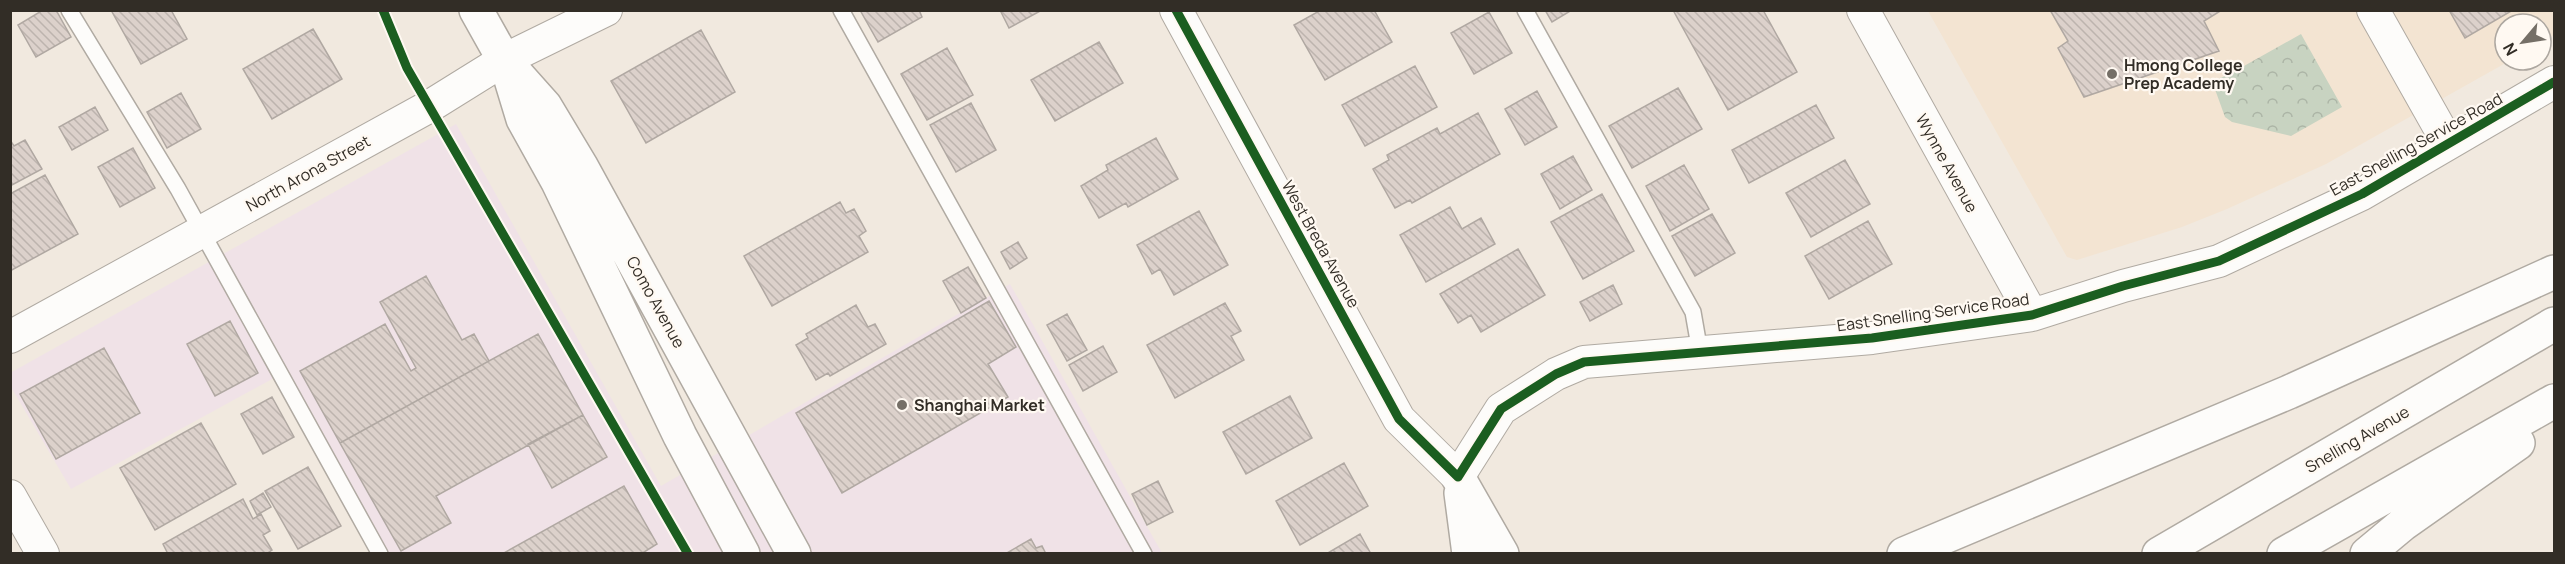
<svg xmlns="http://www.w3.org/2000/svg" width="2565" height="564" font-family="Manrope,sans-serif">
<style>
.commercial{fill:#f0e2e7}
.built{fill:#f3e4d2}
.forest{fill:url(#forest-crowns)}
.building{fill:url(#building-back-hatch);stroke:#b0a8a2;stroke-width:1.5}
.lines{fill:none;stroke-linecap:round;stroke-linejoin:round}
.service-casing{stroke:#b0aaa2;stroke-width:18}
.minor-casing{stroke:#b0aaa2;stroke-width:34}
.secondary-casing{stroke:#b0aaa2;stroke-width:36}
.primary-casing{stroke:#b0aaa2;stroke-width:36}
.service{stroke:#fdfcfa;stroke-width:15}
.minor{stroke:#fdfcfa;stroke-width:32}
.secondary{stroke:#fdfcfa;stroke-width:33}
.primary{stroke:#fdfcfa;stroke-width:33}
.cycleway-casing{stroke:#fff9f2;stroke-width:13}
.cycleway{stroke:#1b5e20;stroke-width:9}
.poi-dot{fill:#756f67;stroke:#fff9f2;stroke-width:2}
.labels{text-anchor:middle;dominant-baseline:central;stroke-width:4.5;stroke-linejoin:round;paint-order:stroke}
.poi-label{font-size:16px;font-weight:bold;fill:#322d26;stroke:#fff9f2;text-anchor:start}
.street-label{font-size:16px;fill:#322d26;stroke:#fff9f2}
</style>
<defs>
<pattern id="forest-crowns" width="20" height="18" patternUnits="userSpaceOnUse" patternTransform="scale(1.5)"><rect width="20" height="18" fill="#c8d3c1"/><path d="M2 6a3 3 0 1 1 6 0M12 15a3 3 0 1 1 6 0" fill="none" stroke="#acb5a6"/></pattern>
<pattern id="building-back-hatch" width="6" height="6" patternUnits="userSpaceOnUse" patternTransform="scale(1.5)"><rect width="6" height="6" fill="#dcd1cb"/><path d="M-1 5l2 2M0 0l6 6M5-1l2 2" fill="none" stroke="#bdb4ae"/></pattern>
</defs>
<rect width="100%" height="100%" fill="#f1e9df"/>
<!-- commercial -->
<path class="commercial" d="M456 124 661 486 1010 284 1162 553H371L274 378 71 489 11 387 10 373Z"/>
<!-- built -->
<path class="built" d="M2554 10V35L2541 43V24H2505V60H2511L2326 164 2227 209 2182 227 2077 260 2067 257 1928 11Z"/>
<!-- forest -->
<path class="forest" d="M2301 34 2342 107 2291 136 2232 122 2225 117 2212 81 2228 75Z"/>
<!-- building -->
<path class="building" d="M43 10H56L71 37 36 57 18 25Z
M111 10H171L187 39 141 64Z
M860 10H919L922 17 878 42Z
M1000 10H1042L1009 28Z
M1321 10H1374L1392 42 1325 80 1294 25Z
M1545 10H1572L1552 22Z
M1673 10H1763L1797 72 1728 110Z
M2050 10H2222L2204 21 2219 51 2084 97 2058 48 2068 41Z
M2449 10H2513L2465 38Z
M1489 12 1512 53 1474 74 1451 33Z
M313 29 342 79 272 119 243 69Z
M701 30 735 92 646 143 611 81Z
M1099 42 1123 83 1055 121 1031 80Z
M947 48 973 95 927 120 901 74Z
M1415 66 1437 107 1365 146 1342 105Z
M1678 88 1702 129 1632 168 1609 126Z
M1537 91 1557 127 1525 145 1505 109Z
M181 93 201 129 167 148 147 112Z
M971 103 996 150 956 172 930 125Z
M1816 105 1834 138 1749 183 1732 150Z
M95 107 108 130 72 150 59 127Z
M1478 113 1500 154 1412 203 1410 200 1395 208 1373 169 1389 160 1387 155 1437 128 1440 134Z
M1156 138 1178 179 1128 207 1126 203 1099 218 1081 186 1108 170 1106 165Z
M10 140 14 146 25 140 42 169 10 186Z
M133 148 155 188 120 207 98 167Z
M1573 156 1592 190 1560 209 1541 174Z
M1845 160 1870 204 1811 237 1786 193Z
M1684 165 1709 209 1670 231 1646 186Z
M45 175 78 234 10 271V194Z
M1602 194 1634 251 1583 279 1551 222Z
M840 202 846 213 854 209 866 231 859 236 868 252 772 306 744 256Z
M1450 207 1462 229 1481 218 1495 244 1426 282 1400 235Z
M1199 211 1228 265 1174 295 1160 269 1152 274 1137 245Z
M1712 214 1735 253 1695 276 1672 236Z
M1868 221 1892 264 1829 299 1805 256Z
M1018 242 1027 258 1010 269 1001 252Z
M1518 249 1545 295 1481 332 1471 315 1458 323 1440 294Z
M968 267 986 298 961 313 943 281Z
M426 276 462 340 474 334 489 361 340 443 300 371 385 324 411 371 416 368 380 302Z
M1613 285 1622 304 1590 321 1580 302Z
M989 301 1016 347 988 364 1008 397 842 493 796 413Z
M1225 303 1241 331 1231 336 1244 360 1175 398 1147 345Z
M856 305 868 327 875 324 886 344 830 376 828 373 816 380 796 345 808 338 806 334Z
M1067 314 1087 350 1067 361 1047 325Z
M230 321 258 373 215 396 187 344Z
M538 334 583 415 436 496 451 523 401 551 340 443Z
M1103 346 1117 372 1083 391 1069 365Z
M104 348 140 413 56 459 20 394Z
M1290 396 1312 438 1246 474 1223 432Z
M272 397 294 437 263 454 241 414Z
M583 415 607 457 552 488 528 444Z
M201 423 236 484 155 530 120 468Z
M1344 463 1368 506 1300 545 1276 501Z
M308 467 341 526 298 549 265 491Z
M1158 481 1173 512 1147 525 1132 494Z
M624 486 657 544 641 554H502Z
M263 493 271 507 257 515 250 501Z
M243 499 253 519 261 514 270 531 263 535 272 550 266 554H168L163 544Z
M1360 534 1371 554H1326Z
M1031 539 1036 548 1042 546 1046 554H1005Z"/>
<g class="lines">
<!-- service casing -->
<g class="service-casing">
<path id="service" d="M69 10 178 189 380 554
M841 10 1144 554
M1525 10 1693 312 1700 352"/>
</g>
<!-- minor casing -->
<g class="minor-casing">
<path id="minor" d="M1176 10 1399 419 1458 477 1501 409 1556 374 1584 362 1872 338 2032 315 2123 286 2219 261 2362 194 2554 82
M1863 10 2032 315
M2373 10 2448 143
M10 337 430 106 504 60 606 10
M10 496 43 554"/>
</g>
<!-- secondary casing -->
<g class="secondary-casing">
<path id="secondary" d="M476 10 504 60 545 106 581 166 794 554
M509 73 523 119 558 182 680 436 743 554"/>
</g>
<!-- primary casing -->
<g class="primary-casing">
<path id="primary" d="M1458 477 1502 554
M1461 493 1469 554
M1904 554 2289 392 2554 272
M2159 554 2554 324
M2284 554 2554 401
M2367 554 2403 524 2518 443"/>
</g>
<!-- service -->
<use href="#service" class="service"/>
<!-- minor -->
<use href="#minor" class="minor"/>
<!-- secondary -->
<use href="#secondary" class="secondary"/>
<!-- primary -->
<use href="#primary" class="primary"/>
<!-- cycleway casing -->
<g class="cycleway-casing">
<path id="cycleway" d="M383 10 407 68 688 554
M1176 10 1399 419 1458 477 1501 409 1556 374 1584 362 1872 338 2032 315 2123 286 2219 261 2362 194 2554 82"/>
</g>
<!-- cycleway -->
<use href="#cycleway" class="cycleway"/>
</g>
<!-- markers -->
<g class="poi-dot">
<circle cx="2112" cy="74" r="6"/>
<circle cx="902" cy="405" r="6"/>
</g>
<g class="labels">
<!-- poi labels -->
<g class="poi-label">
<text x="2124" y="65">Hmong College<tspan x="2124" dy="18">Prep Academy</tspan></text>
<text x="914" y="405">Shanghai Market</text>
</g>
<!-- street labels -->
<g class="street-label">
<text transform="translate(2416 144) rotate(-29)">East Snelling Service Road</text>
<text transform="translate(1947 163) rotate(61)">Wynne Avenue</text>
<text transform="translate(308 173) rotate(-29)">North Arona Street</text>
<text transform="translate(1321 244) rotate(61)">West Breda Avenue</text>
<text transform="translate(656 302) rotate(61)">Como Avenue</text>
<text transform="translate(1933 312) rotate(-8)">East Snelling Service Road</text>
<text transform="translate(2357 439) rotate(-30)">Snelling Avenue</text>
</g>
</g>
<!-- border -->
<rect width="2565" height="564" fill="none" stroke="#322d26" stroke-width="24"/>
<!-- north arrow -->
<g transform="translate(2523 42) rotate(241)"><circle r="28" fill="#fff9f2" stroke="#ada7a0" stroke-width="1.5"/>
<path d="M0-4.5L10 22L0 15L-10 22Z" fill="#756f67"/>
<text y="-9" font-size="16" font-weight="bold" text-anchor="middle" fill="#322d26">N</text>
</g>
</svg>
